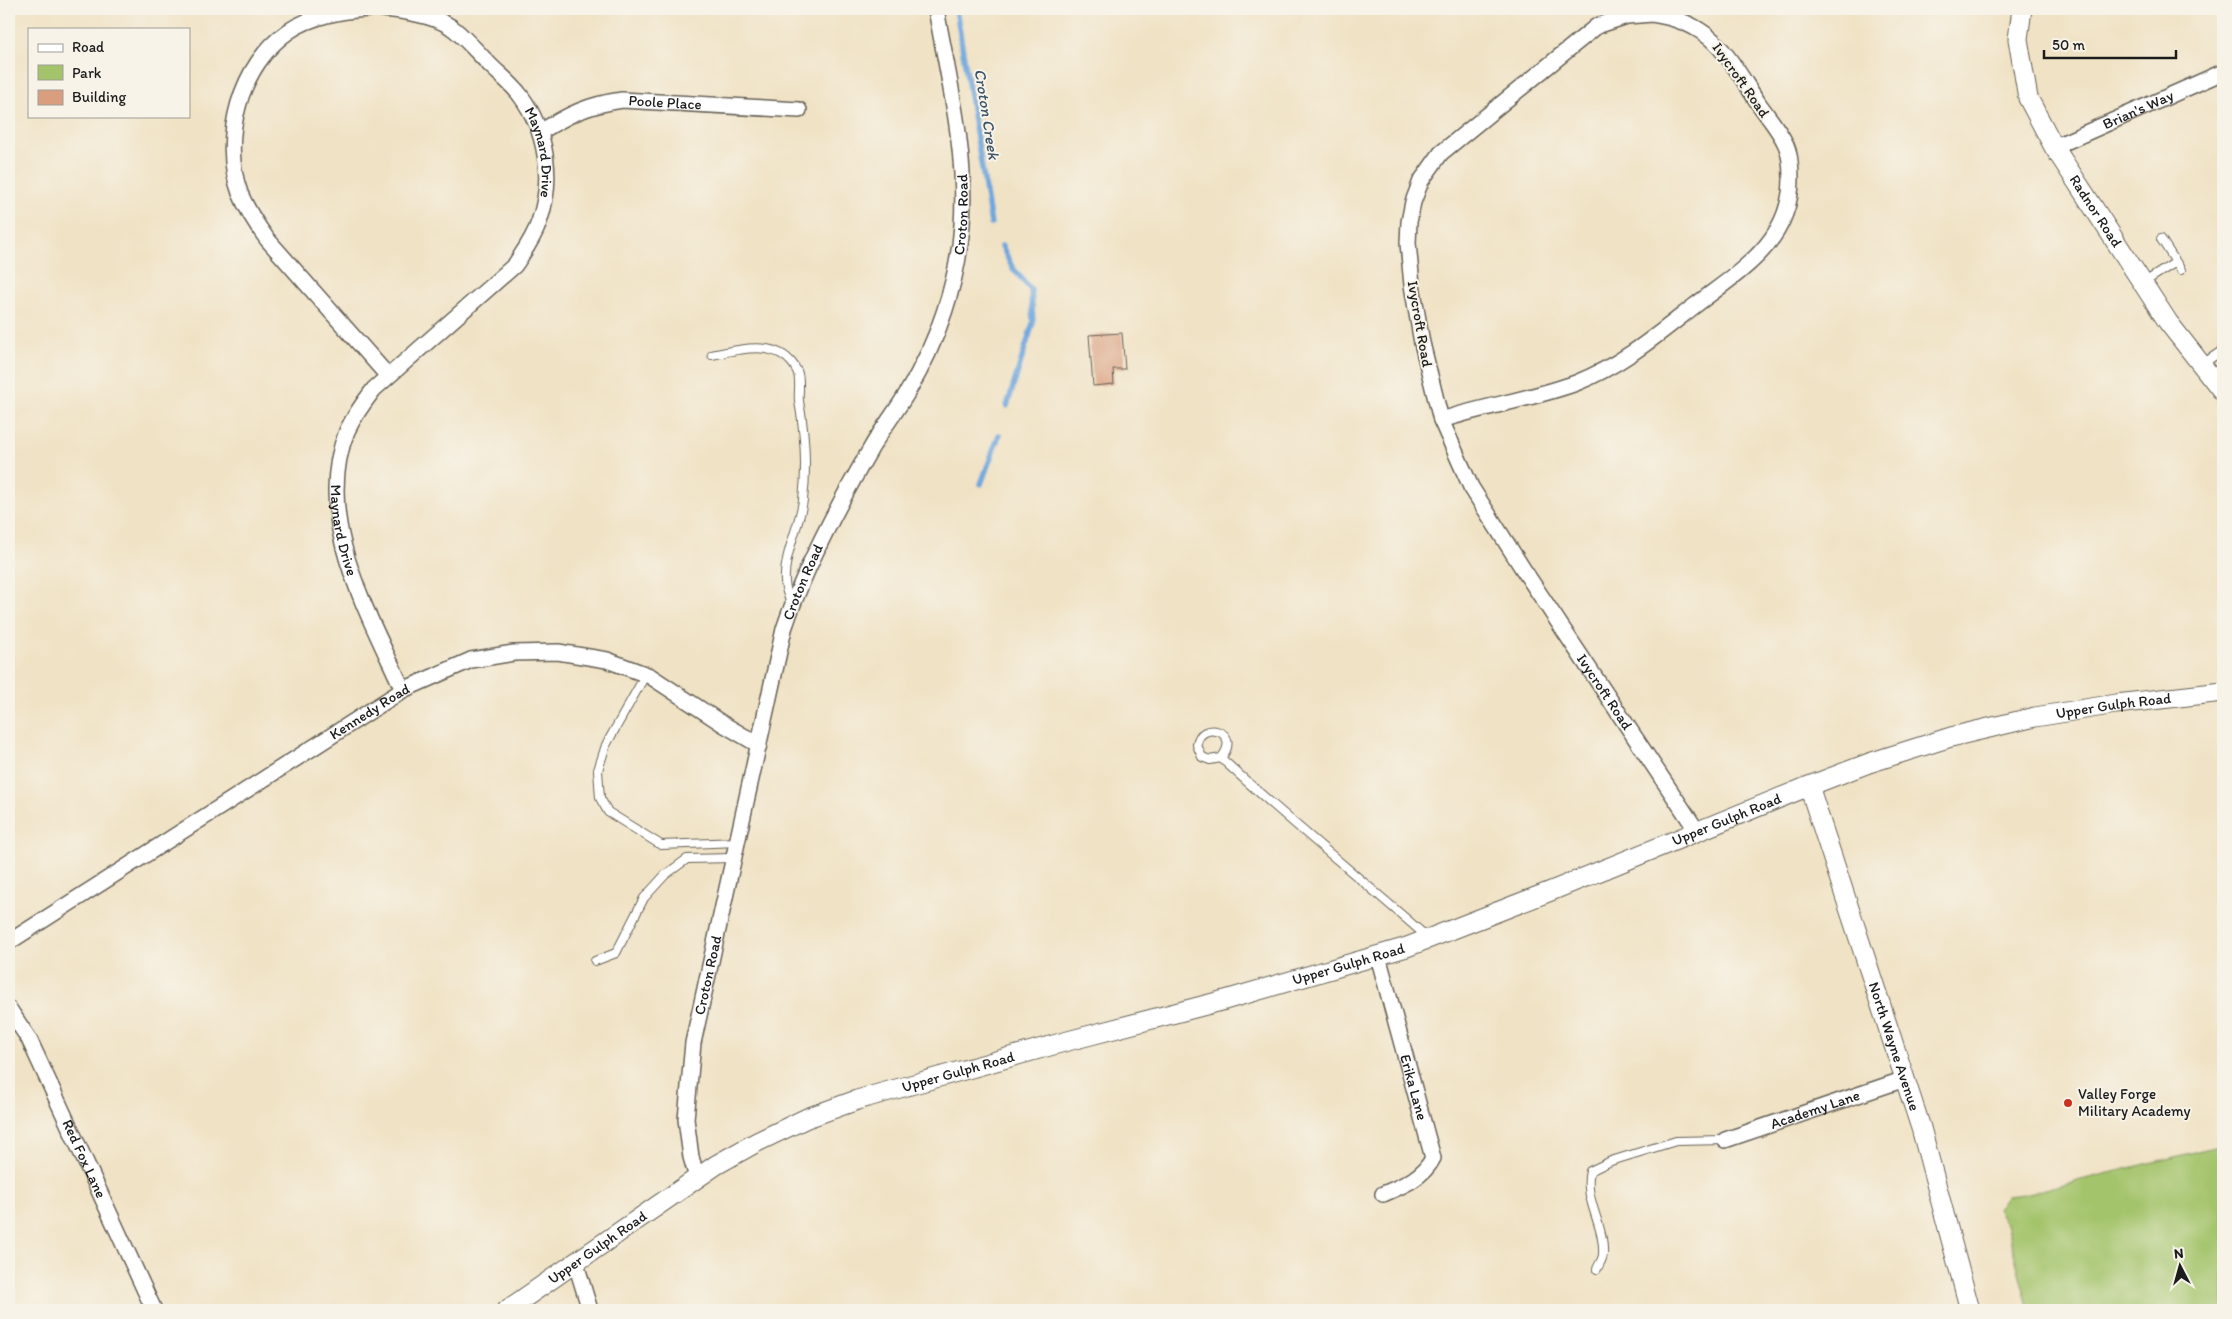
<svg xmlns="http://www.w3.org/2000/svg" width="2232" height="1319" font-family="Itim,sans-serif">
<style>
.green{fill:#a4c46c;stroke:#607044}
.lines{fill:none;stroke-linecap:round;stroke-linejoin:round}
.stream{stroke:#6ea6dd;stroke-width:5.5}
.building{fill:#d99e7d}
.service-casing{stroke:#666157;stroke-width:10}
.minor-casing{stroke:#666157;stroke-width:18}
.tertiary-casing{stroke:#666157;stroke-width:21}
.service{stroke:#fff;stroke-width:8}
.minor{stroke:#fff;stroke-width:15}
.tertiary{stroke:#fff;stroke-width:19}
.poi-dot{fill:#c8321e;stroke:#f7f3e8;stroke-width:2}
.labels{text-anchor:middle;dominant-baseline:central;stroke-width:4;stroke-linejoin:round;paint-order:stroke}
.street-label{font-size:15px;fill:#1c1c1c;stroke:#f7f3e8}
.poi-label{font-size:15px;fill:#1c1c1c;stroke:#f7f3e8;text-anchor:start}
.water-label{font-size:16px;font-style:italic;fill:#3d5369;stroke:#f7f3e8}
</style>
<rect width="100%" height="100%" fill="#f7f3e8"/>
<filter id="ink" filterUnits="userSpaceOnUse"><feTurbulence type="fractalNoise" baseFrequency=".02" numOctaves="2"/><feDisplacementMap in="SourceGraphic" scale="10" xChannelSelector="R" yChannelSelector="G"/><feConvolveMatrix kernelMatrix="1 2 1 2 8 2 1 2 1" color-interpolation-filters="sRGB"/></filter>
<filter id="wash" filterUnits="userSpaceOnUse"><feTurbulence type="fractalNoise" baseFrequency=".0096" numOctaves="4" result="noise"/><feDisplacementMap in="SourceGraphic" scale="20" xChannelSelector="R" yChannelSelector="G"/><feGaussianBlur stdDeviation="1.12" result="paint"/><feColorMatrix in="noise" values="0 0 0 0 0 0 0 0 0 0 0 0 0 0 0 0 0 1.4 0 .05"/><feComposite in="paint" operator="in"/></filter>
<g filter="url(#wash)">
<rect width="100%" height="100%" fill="#f0e2c4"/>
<!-- green -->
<path class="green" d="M2223 1145V1310H2029L2006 1223 1997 1209 2007 1196 2024 1194Z"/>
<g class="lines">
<!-- stream -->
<path class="stream" d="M956 9 991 224
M1002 246 1012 267 1031 290 1033 323 1007 406
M981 484 999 435"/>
</g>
<g id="blocks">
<!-- building -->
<path class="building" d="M1122 333 1125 369H1113L1114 384 1093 386 1089 335Z"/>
</g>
</g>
<g filter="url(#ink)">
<use href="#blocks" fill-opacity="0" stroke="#666157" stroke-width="1"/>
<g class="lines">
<!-- service casing -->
<g class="service-casing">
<path id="service" d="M2161 239 2181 270
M2143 283 2176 262
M712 355C740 349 781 338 797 371 801 379 798 393 799 401 805 434 807 467 803 500 800 526 783 555 785 582 785 589 789 597 791 604
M2201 365 2223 350
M646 674 606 745 598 770 600 798 608 812 661 845 738 842
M1221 758C1244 731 1199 719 1197 745L1202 757 1210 760 1221 758C1288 820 1359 877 1427 937
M595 961 616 953 644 898 665 875 687 859 734 858
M1597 1269C1599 1264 1603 1259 1603 1254 1605 1226 1583 1199 1590 1171L1611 1161 1676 1141 1725 1140"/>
</g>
<!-- minor casing -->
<g class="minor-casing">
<g id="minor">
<path d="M369 9C343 10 311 16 289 31 240 64 220 139 240 193 247 210 256 224 267 239L388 376"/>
<path id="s1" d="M383 9C404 11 439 16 455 30 468 41 479 54 490 65 500 75 512 84 520 95 547 131 554 180 539 222 534 238 524 251 515 265L374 389C364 402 354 416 347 431 312 518 368 612 403 690"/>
<path d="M1652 14C1714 23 1727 56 1759 104 1768 117 1780 131 1786 145 1790 154 1791 169 1791 179 1791 243 1738 272 1693 307 1656 336 1620 366 1576 383 1532 399 1485 406 1441 420L1422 343 1412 285 1408 243 1409 222 1413 202 1421 181 1441 153 1597 26 1627 16Z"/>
<path id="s2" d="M540 132C570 114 587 105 622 100L799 110"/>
<path id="s3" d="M2054 147 2223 72"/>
<path id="s4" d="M1441 420 1471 487 1523 569 1697 831"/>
<path id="s5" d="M9 942 403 690 471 660 514 653 558 652 607 660 650 676 723 724 759 745"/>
<path id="s6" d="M1378 956 1433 1158C1423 1178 1402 1186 1383 1194"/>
<path id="s7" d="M9 1009 29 1039 154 1310"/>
<path id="s8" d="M1725 1140 1905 1079"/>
<path id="s9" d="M697 1178 691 1157 686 1119 693 1043 784 629C804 569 838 505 870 450 881 430 896 412 907 393 937 344 958 282 962 225 967 152 949 81 936 9"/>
<path d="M576 1264 590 1310"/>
</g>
</g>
<!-- tertiary casing -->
<g class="tertiary-casing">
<g id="tertiary">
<path id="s10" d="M2022 9 2018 39 2028 98 2054 147 2168 322 2223 392"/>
<path id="s11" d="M1809 786 1921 1128 1970 1310"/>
<path id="s12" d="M507 1310 716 1165 757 1142 807 1118 857 1100 1064 1042 1225 1000 1407 947 1551 891 1809 786 1869 763 1951 737 2035 717 2116 704 2223 692"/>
</g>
</g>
<!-- service -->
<use href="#service" class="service"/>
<!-- minor -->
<use href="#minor" class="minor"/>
<!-- tertiary -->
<use href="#tertiary" class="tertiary"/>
</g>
</g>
<!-- markers -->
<circle class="poi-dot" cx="2068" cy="1103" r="5"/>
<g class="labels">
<!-- street labels -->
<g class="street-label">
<text transform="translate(1741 80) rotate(55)">Ivycroft Road</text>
<text stroke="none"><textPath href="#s2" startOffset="132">Poole Place</textPath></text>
<text stroke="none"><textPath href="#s3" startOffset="92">Brian's Way</textPath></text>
<text stroke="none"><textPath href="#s1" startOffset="230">Maynard Drive</textPath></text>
<text stroke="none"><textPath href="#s10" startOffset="222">Radnor Road</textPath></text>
<text stroke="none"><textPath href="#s9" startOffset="1016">Croton Road</textPath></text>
<text transform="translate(1420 324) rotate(80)">Ivycroft Road</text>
<text stroke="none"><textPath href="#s1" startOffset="690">Maynard Drive</textPath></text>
<text stroke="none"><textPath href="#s9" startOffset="611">Croton Road</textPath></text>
<text stroke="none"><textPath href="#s4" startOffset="318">Ivycroft Road</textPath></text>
<text stroke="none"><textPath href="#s12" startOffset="1730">Upper Gulph Road</textPath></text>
<text stroke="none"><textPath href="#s5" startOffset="428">Kennedy Road</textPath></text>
<text stroke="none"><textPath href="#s12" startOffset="1325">Upper Gulph Road</textPath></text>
<text stroke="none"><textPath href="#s12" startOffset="920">Upper Gulph Road</textPath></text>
<text stroke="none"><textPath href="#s9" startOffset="206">Croton Road</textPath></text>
<text stroke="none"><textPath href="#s11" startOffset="274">North Wayne Avenue</textPath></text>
<text stroke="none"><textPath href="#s12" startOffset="515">Upper Gulph Road</textPath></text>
<text stroke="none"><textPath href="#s6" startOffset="136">Erika Lane</textPath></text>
<text stroke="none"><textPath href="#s8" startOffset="95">Academy Lane</textPath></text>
<text stroke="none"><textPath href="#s7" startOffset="168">Red Fox Lane</textPath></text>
<text stroke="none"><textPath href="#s12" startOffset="110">Upper Gulph Road</textPath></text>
</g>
<!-- poi labels -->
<g class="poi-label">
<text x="2078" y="1094">Valley Forge<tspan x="2078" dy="17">Military Academy</tspan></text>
</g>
<!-- water labels -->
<g class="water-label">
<text transform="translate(987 114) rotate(81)">Croton Creek</text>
</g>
</g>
<!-- margin -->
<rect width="2232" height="1319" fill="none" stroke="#f7f3e8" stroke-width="30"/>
<!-- legend -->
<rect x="28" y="28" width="162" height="90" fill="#f7f3e8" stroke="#9f9d96"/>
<rect x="38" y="44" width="25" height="8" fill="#ffffff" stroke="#9f9d96"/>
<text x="72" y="52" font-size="15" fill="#1c1c1c">Road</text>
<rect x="38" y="65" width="25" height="15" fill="#a4c46c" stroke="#9f9d96"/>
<text x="72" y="78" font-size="15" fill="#1c1c1c">Park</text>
<rect x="38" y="90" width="25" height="15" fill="#d99e7d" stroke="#9f9d96"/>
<text x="72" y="102" font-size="15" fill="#1c1c1c">Building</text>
<!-- north arrow -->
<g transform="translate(2180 1266) rotate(354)" stroke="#f7f3e8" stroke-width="4" paint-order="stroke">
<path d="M0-4L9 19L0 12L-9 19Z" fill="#1c1c1c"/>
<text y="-8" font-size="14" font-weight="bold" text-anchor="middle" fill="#1c1c1c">N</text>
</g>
<!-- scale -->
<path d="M2044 50v8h132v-8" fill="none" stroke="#1c1c1c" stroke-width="2.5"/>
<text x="2052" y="50" font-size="15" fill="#1c1c1c" stroke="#f7f3e8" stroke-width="4" paint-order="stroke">50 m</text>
</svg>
